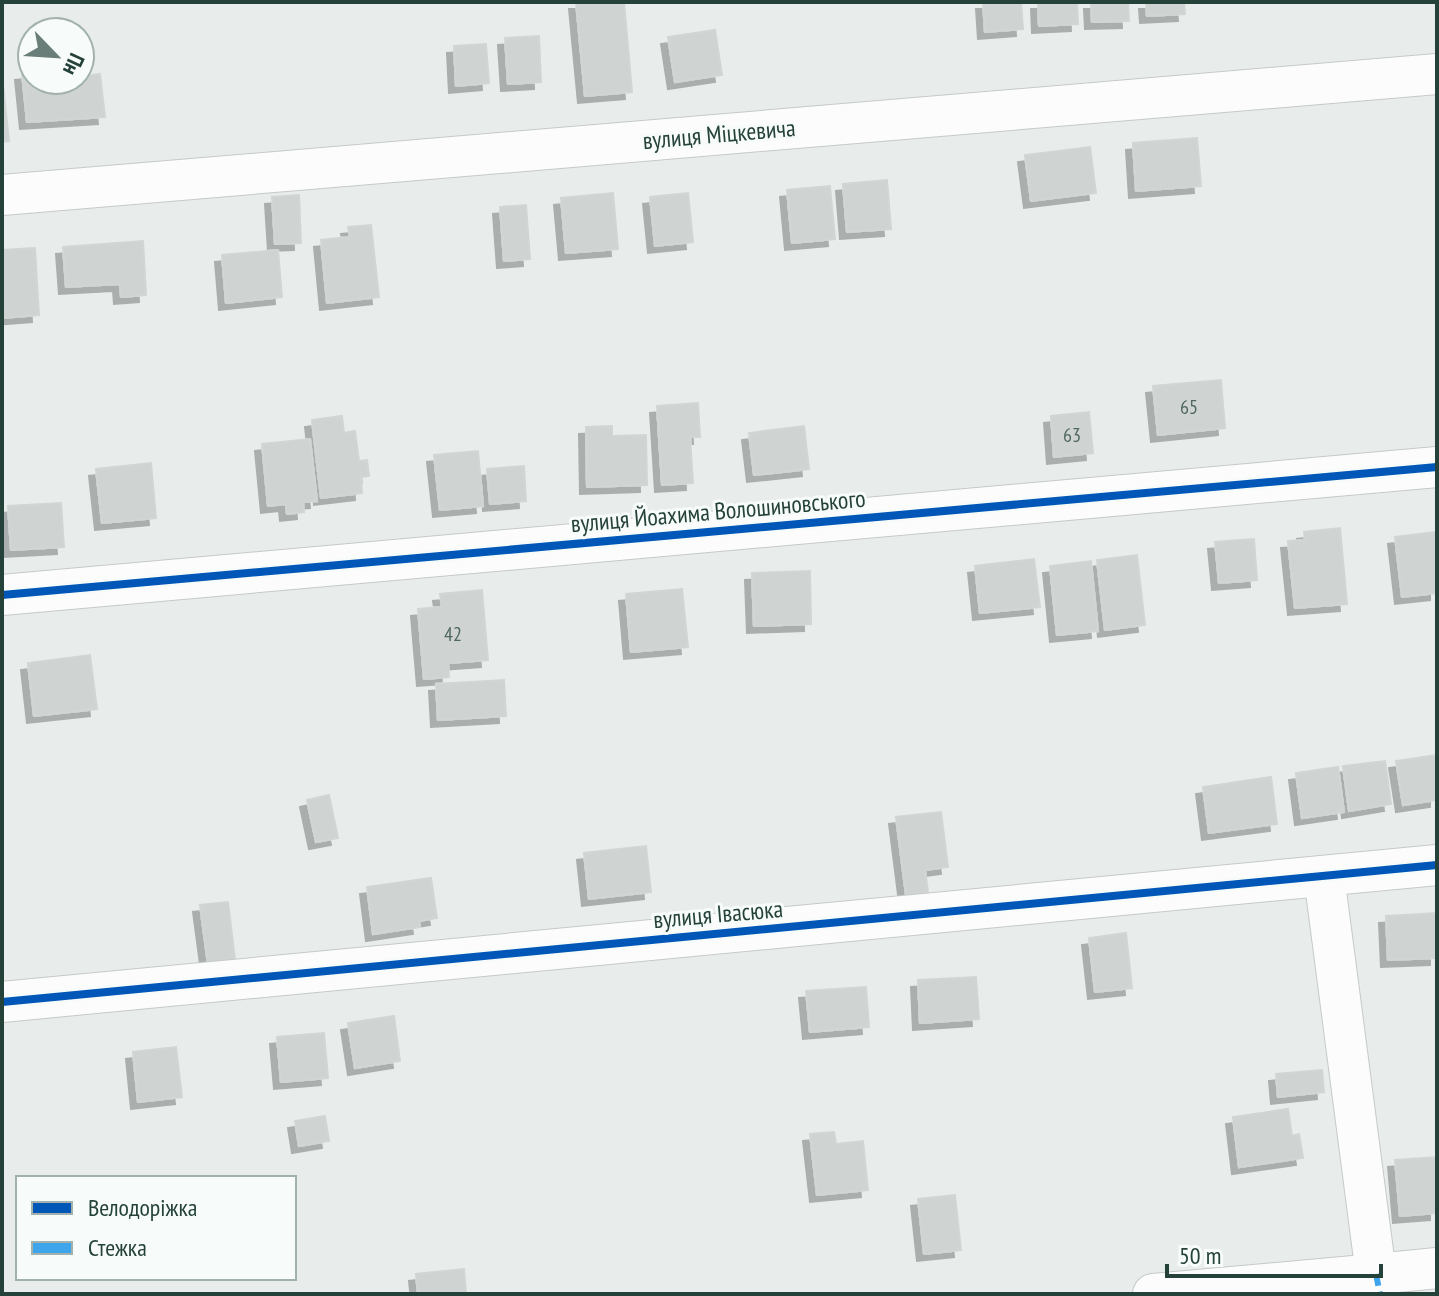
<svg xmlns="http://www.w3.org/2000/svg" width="1439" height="1296" font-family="'PT Sans Narrow',sans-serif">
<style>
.building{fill:#cfd4d2;stroke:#d1d6d4;stroke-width:2;filter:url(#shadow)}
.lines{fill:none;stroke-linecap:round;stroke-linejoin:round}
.minor-casing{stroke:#c5cac8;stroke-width:42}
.minor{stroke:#fcfcfc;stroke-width:40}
.quiet{stroke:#3ea4ec;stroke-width:6;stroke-dasharray:12 6;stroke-linecap:butt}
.cycleway-casing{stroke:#f7fbf9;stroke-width:13}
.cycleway{stroke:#0057b8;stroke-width:8}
.labels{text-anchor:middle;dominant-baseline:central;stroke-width:6;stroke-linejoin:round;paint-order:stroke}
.number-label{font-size:20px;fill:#506761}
.street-label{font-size:24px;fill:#24423a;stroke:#f7fbf9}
</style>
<defs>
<filter id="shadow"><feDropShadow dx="-7" dy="7" stdDeviation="0" flood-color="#0004"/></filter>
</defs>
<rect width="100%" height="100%" fill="#e8edeb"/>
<!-- building -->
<path class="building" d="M576 2H624L632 92 585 96Z
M983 2H1021L1023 29 985 32Z
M1038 2H1077L1078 24 1039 26Z
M1091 2H1128L1129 21 1092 22Z
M1146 2H1184L1185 14 1147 16Z
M715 30 722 75 675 82 668 37Z
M539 36 541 82 508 84 505 38Z
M486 44 489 83 456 86 454 46Z
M32 72V80H80V77L100 74 105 117 27 122 22 73Z
M2 75 9 141 2 142Z
M1197 138 1201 186 1136 191 1133 143Z
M1090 147 1096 193 1031 201 1025 155Z
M887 180 891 229 847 232 843 184Z
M830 186 835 239 792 243 787 190Z
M613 193 618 249 566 253 561 198Z
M688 193 693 242 655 246 650 197Z
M299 195 301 243 275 244 272 197Z
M526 205 530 259 504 261 500 207Z
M371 225 379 297 327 303 321 240 350 237 348 227Z
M143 241 146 295 121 297 120 284 66 287 63 247Z
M35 248 39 315 2 318V250Z
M278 250 282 297 226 303 222 255Z
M1221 380 1225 428 1158 435 1153 386Z
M698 403 700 437H690L693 483 662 485 657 406Z
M1089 412 1093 453 1054 457 1051 416Z
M342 416 344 433 355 431 359 461 367 460 369 476 361 477 362 493 321 498 312 420Z
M612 426V436L646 435 647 485 587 487 586 427Z
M804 426 809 469 754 475 749 433Z
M310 439 317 501 303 502 304 512 287 514 286 504 268 506 262 444Z
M478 451 483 506 440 510 434 455Z
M151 463 156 518 102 523 96 469Z
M524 466 526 501 490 504 487 469Z
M61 503 64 547 11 550 8 506Z
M1340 528 1347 604 1295 608 1288 541 1305 540 1304 532Z
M1437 532V593L1402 597 1395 537Z
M1254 539 1257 580 1219 583 1215 542Z
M1137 555 1145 625 1105 630 1097 560Z
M1034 559 1040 607 980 613 975 566Z
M1091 561 1098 631 1057 635 1050 566Z
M810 571 811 624 754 626 752 573Z
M682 589 688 647 631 652 626 594Z
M482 590 488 660 448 663 449 677 424 679 418 609 442 607 440 594Z
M90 655 97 709 34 716 28 663Z
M504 680 506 716 438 720 436 684Z
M1437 755V800L1403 805 1396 761Z
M1385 761 1391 804 1349 811 1343 766Z
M1338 767 1344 812 1302 818 1296 773Z
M1271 777 1277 824 1209 833 1203 787Z
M329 795 338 838 316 842 307 800Z
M941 812 948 867 925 870 928 892 906 895 896 817Z
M646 846 651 892 589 899 584 853Z
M431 878 437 918 419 921 420 927 373 934 367 887Z
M228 902 236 968 209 972 200 905Z
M1437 913V958L1388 960 1386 916Z
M1126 933 1132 988 1095 992 1089 938Z
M976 977 979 1019 920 1023 918 980Z
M866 987 869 1027 810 1032 806 991Z
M394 1016 400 1061 355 1068 348 1023Z
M324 1033 328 1078 281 1082 277 1037Z
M176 1047 182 1097 138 1102 133 1052Z
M1322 1070 1324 1092 1278 1097 1276 1074Z
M1288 1109 1292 1136 1299 1134 1303 1158 1239 1167 1233 1117Z
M325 1116 329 1141 299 1146 295 1121Z
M834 1132 836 1144 863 1141 868 1190 817 1195 810 1134Z
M1437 1157V1213L1400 1216 1395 1160Z
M955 1195 961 1250 924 1254 918 1199Z
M464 1269 466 1294H418L416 1274Z"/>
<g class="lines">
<!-- minor casing -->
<g class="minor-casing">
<path id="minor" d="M2 195 1437 74
M2 595 1437 467
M2 1002 1437 865
M1376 1274 1437 1268
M1153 1294 1376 1274 1324 876"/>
</g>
<!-- minor -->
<use href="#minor" class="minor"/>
<!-- quiet -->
<path class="quiet" d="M1376 1274 1380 1294"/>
<!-- cycleway casing -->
<g class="cycleway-casing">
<path id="cycleway" d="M2 595 1437 467
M2 1002 1437 865"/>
</g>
<!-- cycleway -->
<use href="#cycleway" class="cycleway"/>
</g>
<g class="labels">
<!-- number labels -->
<g class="number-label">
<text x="1189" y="407">65</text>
<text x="1072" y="435">63</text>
<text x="453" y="634">42</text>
</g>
<!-- street labels -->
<g class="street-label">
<text transform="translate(719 134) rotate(-5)">вулиця Міцкевича</text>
<text transform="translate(718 511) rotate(-5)">вулиця Йоахима Волошиновського</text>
<text transform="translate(718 914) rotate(-5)">вулиця Івасюка</text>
</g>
</g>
<!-- border -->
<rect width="1439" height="1296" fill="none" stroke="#24423a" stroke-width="8"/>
<!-- legend -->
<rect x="16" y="1176" width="280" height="104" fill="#f7fbf9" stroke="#a3b1ad" stroke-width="2"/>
<rect x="32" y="1202" width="40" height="12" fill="#0057b8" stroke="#a3b1ad" stroke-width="2"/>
<text x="88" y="1216" font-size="24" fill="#24423a">Велодоріжка</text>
<rect x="32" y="1242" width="40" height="12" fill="#3ea4ec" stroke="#a3b1ad" stroke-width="2"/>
<text x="88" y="1256" font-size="24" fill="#24423a">Стежка</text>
<!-- north arrow -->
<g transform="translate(56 56) rotate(115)"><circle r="38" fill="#f7fbf9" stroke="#a3b1ad" stroke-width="2"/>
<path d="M0-6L14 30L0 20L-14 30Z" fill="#697e78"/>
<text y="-12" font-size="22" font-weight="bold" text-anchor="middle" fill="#24423a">Пн</text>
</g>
<!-- scale -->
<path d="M1167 1264v12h214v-12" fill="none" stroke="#24423a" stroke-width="4"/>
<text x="1179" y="1264" font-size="24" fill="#24423a" stroke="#f7fbf9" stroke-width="6" paint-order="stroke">50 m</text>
</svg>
